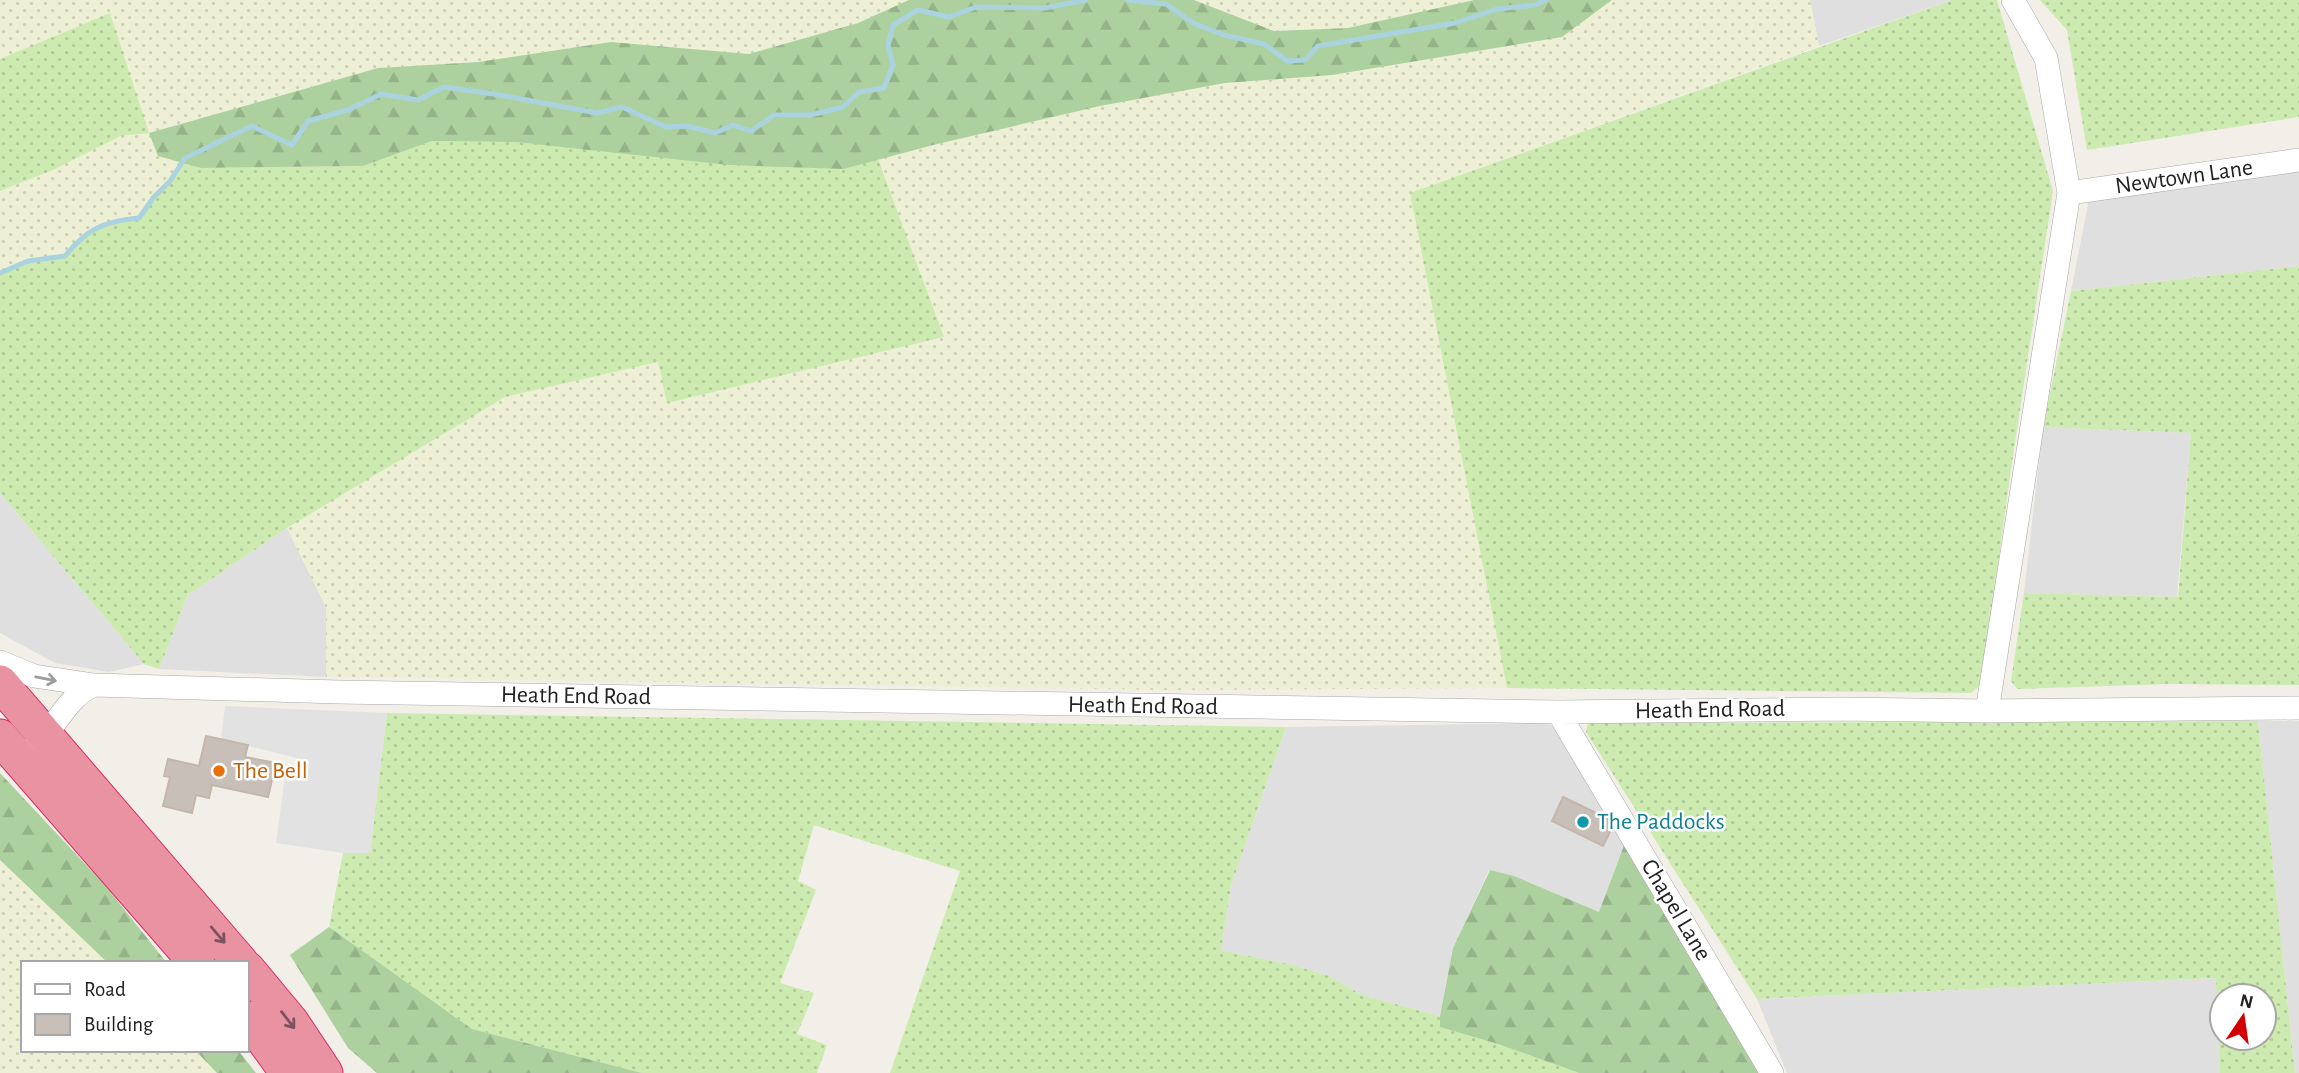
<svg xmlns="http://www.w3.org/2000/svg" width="2299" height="1073" font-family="'Alegreya Sans',sans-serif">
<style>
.residential{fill:#e0dfdf}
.farmland{fill:url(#farmland-dots)}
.grass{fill:url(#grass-dots);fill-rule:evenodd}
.forest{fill:url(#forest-firs)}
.parking{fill:#e2e2e2}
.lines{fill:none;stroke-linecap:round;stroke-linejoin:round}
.stream{stroke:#aad3df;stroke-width:5}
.building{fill:#c7bfb8;stroke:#c4b6ab;stroke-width:2}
.minor-casing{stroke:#a9a9a9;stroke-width:24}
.highway-casing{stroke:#dc2a67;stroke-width:37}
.minor{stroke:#fff;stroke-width:23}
.highway{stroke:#e892a2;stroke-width:35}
.oneway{stroke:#9c9c9c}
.oneway2{stroke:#7b545c}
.food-dot{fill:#e8710a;stroke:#fff;stroke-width:2.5}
.culture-dot{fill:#0f9aa8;stroke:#fff;stroke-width:2.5}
.labels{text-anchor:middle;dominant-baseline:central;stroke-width:5;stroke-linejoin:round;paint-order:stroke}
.street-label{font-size:24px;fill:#222;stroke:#fff}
.food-label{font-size:24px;fill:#c56008;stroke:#fff;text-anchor:start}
.culture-label{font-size:24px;fill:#0d838f;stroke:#fff;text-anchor:start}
</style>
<defs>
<pattern id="farmland-dots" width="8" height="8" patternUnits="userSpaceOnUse" patternTransform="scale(1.75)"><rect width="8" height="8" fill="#eef0d5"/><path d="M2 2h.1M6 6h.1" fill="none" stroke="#ccceb7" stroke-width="1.8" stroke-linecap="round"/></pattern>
<pattern id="grass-dots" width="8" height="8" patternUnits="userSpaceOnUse" patternTransform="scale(1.75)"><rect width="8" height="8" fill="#cdebb0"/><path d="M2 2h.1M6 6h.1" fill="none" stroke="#b0c997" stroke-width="1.8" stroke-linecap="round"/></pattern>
<pattern id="forest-firs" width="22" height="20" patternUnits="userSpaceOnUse" patternTransform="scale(1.75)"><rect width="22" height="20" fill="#add19e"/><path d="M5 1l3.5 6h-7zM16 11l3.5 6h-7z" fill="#95b388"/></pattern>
</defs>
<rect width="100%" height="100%" fill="#f2efe9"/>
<!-- residential -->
<path class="residential" d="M1810 0H1952L1819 46Z
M2299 171V266L2071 291 2089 199Z
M2043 427 2191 433 2177 597 2024 593Z
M0 493 144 664 109 672 55 663 0 633Z
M287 528 326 607V677L159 669 188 595Z
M2258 721H2299V1073H2295Z
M1544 723 1558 728 1626 840 1599 912 1514 876 1489 870 1453 948 1440 1016 1362 995 1329 976 1293 965 1221 950 1231 886 1286 727Z
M2217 978 2220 1073H1787L1757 999Z"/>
<!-- farmland -->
<path class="farmland" d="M0 0H909L858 23 749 54 611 42 478 62 378 68 150 133 158 156 182 162 170 181 153 198 139 218 112 220 78 240 65 256 28 261 0 273V191L53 170 121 136 149 132 0 59Z
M1194 0H1474L1348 28 1274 31Z
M1612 0H1810L1819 46 1410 193 1507 688 1169 690 326 677V607L287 528 505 397 659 362 668 403 944 337 878 159 933 145 1100 106 1225 83 1332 75 1561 37Z
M0 860 108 963H23V1050H195L217 1073H0Z"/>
<!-- grass -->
<path class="grass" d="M1952 0H1997L2053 191 2011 469 1982 684 1971 693 1507 688 1410 193Z
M2040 0H2299V117L2087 150 2067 30Z
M110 13 149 133 121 136 53 170 0 191V59Z
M432 141 515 142 844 169 878 159 944 337 667 403 658 362 505 397 287 528 188 595 159 669 144 664 0 493V273L28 261 65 256C87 229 104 221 139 218 153 199 169 182 182 162L201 168 363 166Z
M2299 266V685L2170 684 2017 689 2011 681 2024 593 2178 597 2191 433 2043 427 2071 291Z
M387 713 1286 727 1231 886 1221 950 1293 965 1329 976 1362 995 1440 1016 1441 1027 1498 1044 1579 1073H890L960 871 814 825 798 881 816 890 780 983 814 993 797 1034 827 1045 817 1073H642L472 1029 329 927 343 853H370Z
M2258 721 2295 1073H2220L2216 978 1757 999 1586 732 1588 723ZM2222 996H2264V1038H2222Z"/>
<!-- forest -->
<path class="forest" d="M909 0H1194L1274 31 1348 28 1474 0H1612L1562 37 1332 75 1225 83 1100 106 933 145 844 169 729 165 515 142 432 141 363 166 201 168 158 156 149 133 378 68 478 62 611 42 749 54 858 23Z
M0 773 104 884 167 963H108L0 860Z
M1626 840 1764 1073H1579L1498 1044 1440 1027V1016L1453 948 1490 870 1514 876 1599 912Z
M329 927 472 1029 642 1073H377L348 1048 290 955Z
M195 1050H238L256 1073H217Z"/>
<!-- parking -->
<path class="parking" d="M225 706 387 713 370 853H343L276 843 286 770 307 774 309 761 221 739Z"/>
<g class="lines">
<!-- stream -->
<path class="stream" d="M1128 0 1166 4 1193 23 1224 35 1264 44 1287 61 1305 60 1318 46 1455 23 1497 9 1535 5 1546 0
M0 273 28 261 65 256C87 229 104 221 139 218L153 198 170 181 185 158 252 126 292 145 308 121 348 110 381 94 418 100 444 87 500 95 597 113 622 107 666 127 687 126 715 133 733 125 751 131 774 115H810L843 107 859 92 884 88 893 65 888 45 893 25 918 10 949 17 976 7 1045 8 1086 0"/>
</g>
<!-- building -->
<path class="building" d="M206 736 248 745 245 757 276 763 268 797 212 785 209 798 196 795 192 813 163 806 170 777 164 776 168 759 199 766Z
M1563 797 1615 822 1603 846 1552 821Z"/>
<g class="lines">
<!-- minor casing -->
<g class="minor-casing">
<path id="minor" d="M2069 193 2299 160
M0 662 34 676 94 685
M1987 711 2069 193 2046 58 2013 0
M1558 712 1772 1073
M36 743C58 726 67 696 94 685L338 692 1558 712 1840 709 1987 711 2299 708"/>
</g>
<!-- highway casing -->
<g class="highway-casing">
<path id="highway" d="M0 683 241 963
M0 737 197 963
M247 969 291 1022 325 1073
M247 1019 260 1034 288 1073"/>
</g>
<!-- minor -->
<use href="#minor" class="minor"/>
<!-- highway -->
<use href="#highway" class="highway"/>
</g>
<!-- one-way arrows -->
<defs><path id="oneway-shaft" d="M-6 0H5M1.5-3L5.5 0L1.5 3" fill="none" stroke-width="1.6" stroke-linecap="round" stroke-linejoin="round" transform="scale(1.75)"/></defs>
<use class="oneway" href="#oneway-shaft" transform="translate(46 679) rotate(11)"/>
<g class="oneway2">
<use href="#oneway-shaft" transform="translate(218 935) rotate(50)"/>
<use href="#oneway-shaft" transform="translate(288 1020) rotate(52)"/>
</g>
<!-- markers -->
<circle class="food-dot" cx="219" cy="771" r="7"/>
<circle class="culture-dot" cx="1583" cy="822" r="7"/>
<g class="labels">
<!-- street labels -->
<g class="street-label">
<text transform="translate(2184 177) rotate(-8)">Newtown Lane</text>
<text transform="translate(576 696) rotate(1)">Heath End Road</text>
<text transform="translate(1143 706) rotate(1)">Heath End Road</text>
<text transform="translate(1710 710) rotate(-1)">Heath End Road</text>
<text transform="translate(1676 910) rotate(59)">Chapel Lane</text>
</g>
<!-- food labels -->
<g class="food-label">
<text x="233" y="771">The Bell</text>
</g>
<!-- culture labels -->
<g class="culture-label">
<text x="1597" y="822">The Paddocks</text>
</g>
</g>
<!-- legend -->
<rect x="21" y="961" width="228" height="91" fill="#ffffff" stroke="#a7a7a7" stroke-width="2"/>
<rect x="35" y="984" width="35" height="10" fill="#ffffff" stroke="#a7a7a7" stroke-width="2"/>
<text x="84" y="996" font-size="21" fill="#222222">Road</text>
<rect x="35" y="1014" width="35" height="21" fill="#c7bfb8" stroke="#a7a7a7" stroke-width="2"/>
<text x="84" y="1031" font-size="21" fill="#222222">Building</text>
<!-- north arrow -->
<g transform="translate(2243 1017) rotate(13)"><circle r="33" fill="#ffffff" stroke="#a7a7a7" stroke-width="2"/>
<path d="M0-5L12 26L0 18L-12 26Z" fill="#d40000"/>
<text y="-10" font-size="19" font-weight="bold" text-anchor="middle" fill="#222222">N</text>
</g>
</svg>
